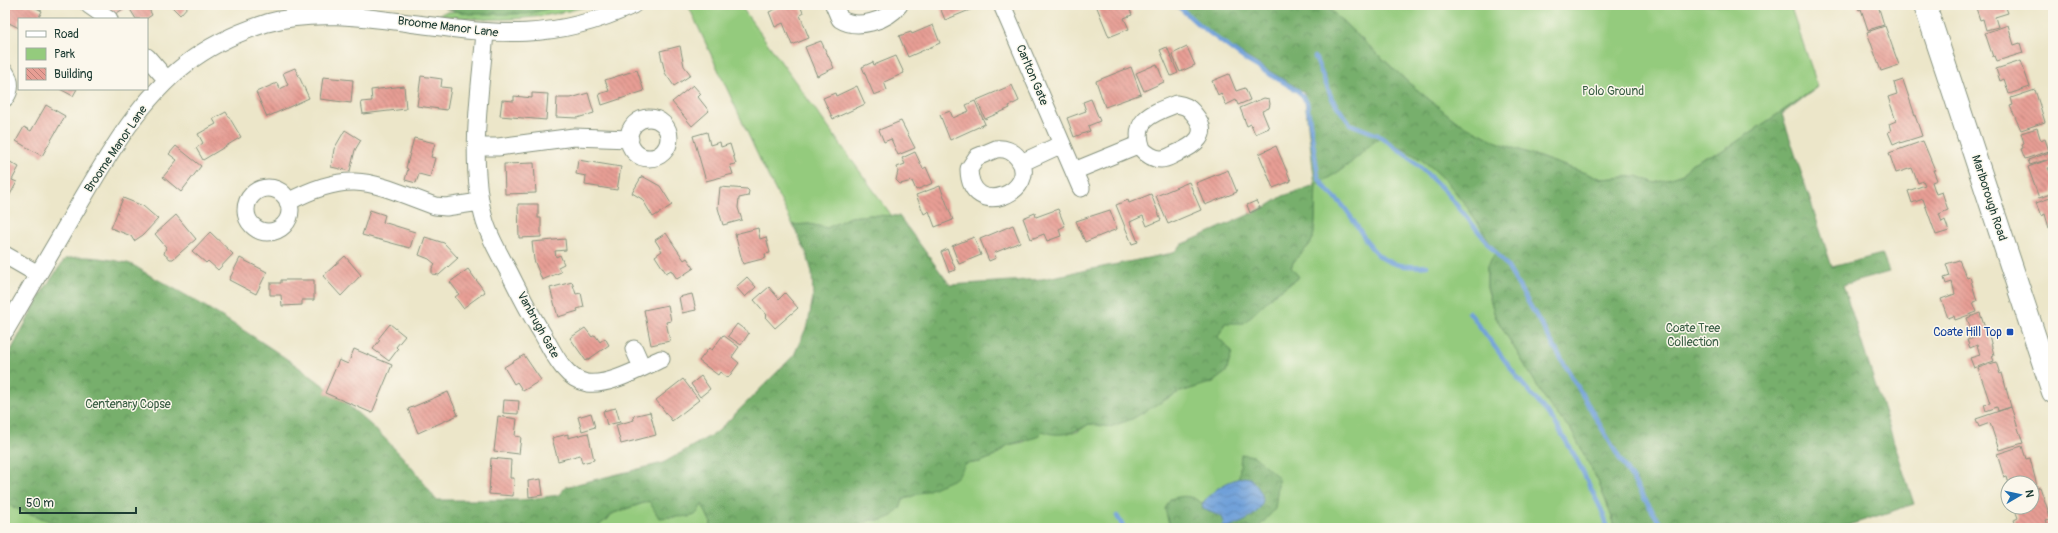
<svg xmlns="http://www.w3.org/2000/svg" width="2058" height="533" font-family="Pangolin,sans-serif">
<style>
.green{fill:#94cb7d;stroke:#5a8458}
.forest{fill:url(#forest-crowns);stroke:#4b7650}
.water{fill:url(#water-waves);stroke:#486e86}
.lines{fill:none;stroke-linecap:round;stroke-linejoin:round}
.stream{stroke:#70a0d9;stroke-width:4.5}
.building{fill:url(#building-back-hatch)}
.minor-casing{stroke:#86927e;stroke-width:19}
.major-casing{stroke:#86927e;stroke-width:24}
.minor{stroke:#fff;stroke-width:17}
.major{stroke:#fff;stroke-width:22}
.transit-dot{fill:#1a4fb4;stroke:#fbf7ec;stroke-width:1.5}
.labels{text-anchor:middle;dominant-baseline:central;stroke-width:3;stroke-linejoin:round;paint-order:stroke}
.street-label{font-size:12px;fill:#1f3d34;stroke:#fbf7ec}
.park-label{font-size:12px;fill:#3c6046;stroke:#fbf7ec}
.transit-label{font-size:12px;fill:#164399;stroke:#fbf7ec;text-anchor:end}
</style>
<defs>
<pattern id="forest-crowns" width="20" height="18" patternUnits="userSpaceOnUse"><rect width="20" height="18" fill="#77af6c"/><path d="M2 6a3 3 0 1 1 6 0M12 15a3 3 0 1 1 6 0" fill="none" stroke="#61905a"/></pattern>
<pattern id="water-waves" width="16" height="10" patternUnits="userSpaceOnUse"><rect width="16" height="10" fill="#70a0d9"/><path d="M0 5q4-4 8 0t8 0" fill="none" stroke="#5b84b1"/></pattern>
<pattern id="building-back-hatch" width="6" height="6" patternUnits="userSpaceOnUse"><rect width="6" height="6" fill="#e79e94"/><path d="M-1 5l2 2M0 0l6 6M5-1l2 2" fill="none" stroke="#bb827a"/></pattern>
</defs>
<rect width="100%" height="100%" fill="#fbf7ec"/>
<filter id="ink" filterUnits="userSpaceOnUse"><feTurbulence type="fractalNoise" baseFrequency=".025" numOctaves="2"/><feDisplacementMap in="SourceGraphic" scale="8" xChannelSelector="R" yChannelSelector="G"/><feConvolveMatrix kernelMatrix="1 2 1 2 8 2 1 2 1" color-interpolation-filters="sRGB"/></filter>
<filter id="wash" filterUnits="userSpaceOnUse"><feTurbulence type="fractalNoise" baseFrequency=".012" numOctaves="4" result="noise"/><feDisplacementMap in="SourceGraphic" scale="16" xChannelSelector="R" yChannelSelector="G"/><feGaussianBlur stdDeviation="0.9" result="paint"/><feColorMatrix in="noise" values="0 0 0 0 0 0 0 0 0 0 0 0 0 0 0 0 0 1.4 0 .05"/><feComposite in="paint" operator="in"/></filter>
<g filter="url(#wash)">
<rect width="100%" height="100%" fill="#ece6c9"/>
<!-- green -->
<path class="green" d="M526 5H591C541 20 491 23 439 15L445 12 515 8Z
M688 5H740L892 216 870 215 850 217 827 228 809 224 793 225 761 162Z
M1325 5H1790L1818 87 1720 153 1706 156 1691 164 1683 174 1655 183 1637 176 1602 179 1497 142 1456 121 1410 84Z
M1379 139C1396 145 1411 152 1426 163 1451 181 1482 225 1495 253L1487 267V287L1495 316 1549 405 1571 430 1598 481 1616 528H850L871 520H882L900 508 903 499 909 498 915 494 924 492 944 482 965 464 980 462 995 456 1008 445 1024 442 1043 431 1077 432 1089 424H1097L1148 409 1177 393 1213 382 1226 372 1232 352 1218 337 1225 323 1273 295 1299 277 1291 268C1294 256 1309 250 1313 238 1316 225 1315 199 1315 184 1330 177 1343 170 1355 159 1364 152 1369 144 1379 139Z
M650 501 659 518 680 515 689 517 695 515 702 504 711 523 710 528H596L614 513Z
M5 504 68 528H5Z"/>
<!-- forest -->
<path class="forest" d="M444 5H561L528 14H469L445 8Z
M1173 5H1325L1410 84 1456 121 1497 142 1602 179 1637 176 1655 183 1683 174 1691 164 1706 156 1720 153 1818 87 1782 114 1832 267 1882 254 1889 272 1843 285 1914 504 1840 528H1616L1598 481 1571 430 1549 405 1495 316 1487 287V267L1495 253C1482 225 1451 181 1426 163 1411 152 1396 145 1379 139 1369 144 1364 152 1355 159 1343 170 1330 177 1316 185 1315 199 1316 225 1313 238 1309 250 1294 256 1291 267L1299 277 1273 295 1244 323H1225L1218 337 1232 352 1226 372 1213 382 1177 393 1132 419 1110 427 1089 424C1075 433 1058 438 1043 431L1037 437 1008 445 995 456 980 462 965 464C963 468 960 475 956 478 949 482 910 498 903 499L900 508 892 516 882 520H871L850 528H710L711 523 702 504C700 507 698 513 695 515 693 517 664 517 659 518L649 501 614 513 596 528H68L5 504V362L42 292 65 259C83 254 108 259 127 263 135 265 142 271 149 275 166 284 184 294 201 304 286 356 380 416 436 500H521L559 495 565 487 663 463 717 432 794 355 808 324 813 297 812 272 806 252 793 225 809 224 827 228 850 217 870 215 899 216 950 285 1042 279 1173 253 1181 245 1266 207 1283 196 1315 185 1304 92 1227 45Z
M1241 454 1254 456 1279 478 1275 509 1258 528H1170L1165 509 1170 499C1184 495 1190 495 1202 503L1218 488 1239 478Z"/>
<!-- water -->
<path class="water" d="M1244 477 1250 478C1255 484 1263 492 1263 500 1261 516 1234 528 1221 528L1224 522 1222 517 1203 509 1202 504C1213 489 1227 481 1244 477Z"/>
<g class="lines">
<!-- stream -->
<path class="stream" d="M1177 5 1199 25 1246 60 1298 91 1307 102 1318 176C1324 190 1335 196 1344 207 1372 244 1372 271 1427 266
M1315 57 1332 99 1350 124 1378 135 1409 157 1445 191 1507 266 1624 466 1663 528
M1469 312 1520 381 1554 421 1575 456 1602 511 1608 528
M1117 516 1124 528"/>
</g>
<g id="blocks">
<!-- building -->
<path class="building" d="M5 5H30L42 11 38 19H19V28L5 21Z
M105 5H147L152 15 146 19H136L128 6 112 16Z
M170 5H189L180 15Z
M785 5H800L803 13 800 15 809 38 792 45 783 23 775 27 769 12Z
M939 5H977V7L945 20Z
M1096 5H1128L1132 15 1124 18 1129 29 1109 37Z
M1857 5H1878L1884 25 1868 30 1861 9 1859 10Z
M1977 5H2005L2008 13 1995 17 1998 27 1986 30 1983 19 1980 20 1976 8 1978 7Z
M933 25 940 43 908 57 899 36 911 32 912 34Z
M2008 25 2014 45 2020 43 2023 53 1997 61 1995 56 1993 57 1985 33Z
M1885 26 1899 65 1881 71 1867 32Z
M821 41 834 68 817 76 805 47Z
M680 46 684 66 691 75 674 86 665 73 660 51Z
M1167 47 1178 73 1171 76 1160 50Z
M1187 47 1195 65 1180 72 1172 54Z
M896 56 904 73 884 82 887 90 874 95 862 67 873 62 874 65Z
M2021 61 2030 87 2009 94 2004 79 2000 81 1996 69Z
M1157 64 1164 82 1144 91 1136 73Z
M1131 67 1141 94 1105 107 1096 81Z
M295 68 309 98 267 117 256 92 277 83 280 89 288 85 283 73Z
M637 70 644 91 602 105 599 94 609 91 605 80Z
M1229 74 1236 91 1245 88 1250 100 1238 105 1236 100 1226 105 1221 93 1218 95 1212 81Z
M421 76 442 79 441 87 451 88 447 110 417 106Z
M323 77 353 80 351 103 320 99Z
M1903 80 1922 136 1900 143V141L1893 144 1888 132 1891 131 1889 124 1896 121 1888 97 1897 94 1894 83Z
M693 85 701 94 698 97 709 111 692 126 672 102Z
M1012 85 1019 101 1009 106 1010 108 985 119 977 100Z
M404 86 406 109 363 114 361 102 372 101 371 90Z
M857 86 865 104 833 119 823 98 835 93 836 96Z
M60 89H77L73 96Z
M2035 90 2045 122 2021 130 2010 106 2013 105 2011 98Z
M532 93 548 94 546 120 500 116 502 100 514 101V96L532 98Z
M588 93 594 113 577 118 556 117 557 98H571Z
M1264 98 1269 99 1270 104 1269 108 1262 111 1269 128 1255 134 1251 124 1247 126 1240 108Z
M1091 99 1100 121 1088 126 1090 131 1074 137 1067 118 1086 111 1083 102Z
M975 101 985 124 950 140 940 115 950 111 953 118 969 111 966 105Z
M46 105 65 116 42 156 16 141 24 127 31 131Z
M226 112 241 137 203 160 196 148 203 143 198 134 216 124 213 119Z
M901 121 915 148 898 155 891 139 884 142 879 130Z
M2037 128 2041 141 2045 139 2049 151 2025 159 2021 149 2023 148 2022 144 2024 143 2021 133Z
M345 130 361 140 355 150 350 171 331 167 334 149Z
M707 132 710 145 720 142 721 147 730 144 736 164 730 165 733 174 706 181 693 136Z
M414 138 435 143 431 157 435 158 430 177 419 174 416 183 405 180 408 169 406 168Z
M1923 141 1935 170H1933L1937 180 1932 182 1936 194 1942 192 1948 210 1939 214 1942 222 1945 220 1949 231 1936 235 1923 199 1912 203 1908 191 1925 185 1923 181 1918 183 1912 168 1896 173 1889 153Z
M176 146 201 166 181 192 163 177 177 160 169 154Z
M1276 146 1291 181 1273 188 1259 154Z
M915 152 923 169 926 167 933 183 916 190 912 181 900 184 896 180 898 171 897 167 905 164 902 158Z
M2050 152 2052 158 2030 165 2028 160Z
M2053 158V167L2048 168 2053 178V193L2039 198 2028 167Z
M5 159 19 167 12 180 17 182 7 200 5 198Z
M578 160 621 167 617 190 585 185 586 176 576 174Z
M534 163 536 193 505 194 504 164Z
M1228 170 1237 192 1205 205 1196 183Z
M642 176 660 186 672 205 653 217 642 199 632 193Z
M1189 182 1201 210 1168 224 1156 196Z
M940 186 953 220 935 227 929 211 924 214 916 195Z
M720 187 747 189 749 191 748 196 739 198 738 208 742 220 723 225 718 208Z
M1151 194 1161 220 1147 226 1143 216 1130 222 1138 242 1132 244 1116 205 1128 200 1129 203Z
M2053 197V226L2049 228 2045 214 2041 216 2036 203Z
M123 198 143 206 158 219 143 235 134 241 131 236 111 228Z
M1256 201 1260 208 1250 213 1247 205Z
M518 204H538V218H541V237L519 238Z
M1058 209 1065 226 1059 229 1061 236 1047 241 1044 234 1031 239 1023 218 1035 213 1036 217Z
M370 210 385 215 383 222 415 232 410 248 362 235Z
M1110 210 1117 229 1085 242 1076 221Z
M176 215 196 239 173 259H170L164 254 166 247 155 234Z
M1013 225 1020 242 994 253 996 258 989 261 980 239Z
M758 228 760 239 766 237 770 253 765 254 766 258 743 264 735 234Z
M210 232 233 254 218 270 208 261 206 263 192 251Z
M666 233 684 260 687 258 694 268 677 279 671 270 666 273 655 256 662 251 655 240Z
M425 237 444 243 458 258 439 275 432 274V268L435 264 429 259 419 255Z
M974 237 981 255 959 264 952 246Z
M565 239 566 250 555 251 556 257 560 255 564 264 558 267 561 272 542 280 534 260 532 242Z
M947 249 956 270 949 272 941 252Z
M345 256 361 275 341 296 323 276Z
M240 258 267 272 256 294 229 280Z
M1959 260 1967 278 1970 277 1977 301 1973 302 1977 312 1955 320 1954 316 1948 318 1941 299 1955 294 1952 282 1946 284 1944 278 1950 276 1946 264Z
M468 269 485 292 463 308 455 297 459 294 450 282Z
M747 277 756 287 745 297 736 287Z
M281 280H314V300H302V305L282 306 281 295H270V283H281Z
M572 282 576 294 581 293 584 307 577 309 578 311 558 317 550 288Z
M769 287 779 299 785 293 798 308 775 328 765 317 767 315 754 300Z
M692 294 696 310 682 313 679 297Z
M668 305 671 321 666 322 670 341 651 345 644 310Z
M1980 313 1985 328 1987 327 1994 355 1992 356 1994 361 1974 368 1970 358 1980 355 1977 345 1970 348 1967 340 1974 338 1967 318Z
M390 324 405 336 396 347 398 349 389 361 373 349 380 340 378 339Z
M737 324 749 333 741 345 728 336Z
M585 328 592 337 595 335 600 342 605 338 609 345 586 361 570 338Z
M723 335 739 347 732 357 739 363 728 378 720 372 718 375 699 361 709 348 712 350Z
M354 349 392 365 372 413 325 393 339 360 348 364Z
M524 355 541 380 523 391 517 382 514 384 504 367Z
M1996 362 2000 374 2002 373 2011 407 1998 411 1997 407 1986 411 1984 404 1990 403 1978 368Z
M701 376 710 389 700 397 691 384Z
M683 379 699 400 672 421 656 400Z
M448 392 458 415 418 433 408 409Z
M504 400 519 401 518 414 503 413Z
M2011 407 2023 443 1999 450 1990 423 1979 427 1976 419Z
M616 408 620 422 607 425 603 411Z
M650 412 656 435 621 444 616 425 634 420 633 416Z
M591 413 595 427 582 431 578 417Z
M498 416 517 419 515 436 521 437 519 454 494 451Z
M588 433 594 460 582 463 580 455 558 461 552 438 568 434V438Z
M2022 446 2026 459 2030 458 2037 486 2032 488V483H2009L2007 476 2004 477 1997 454Z
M491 458 511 460 510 478H514L513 496 489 494Z
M541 479 543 495 529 497 528 481Z
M2040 487 2051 519 2046 520 2049 528H2017L2014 520 2018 518 2014 507H2032V490Z"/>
</g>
</g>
<g filter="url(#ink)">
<use href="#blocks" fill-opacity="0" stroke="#86927e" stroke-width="1"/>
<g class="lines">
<!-- minor casing -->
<g class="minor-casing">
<path id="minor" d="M89 5 109 19
M834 5 840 19C857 30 887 21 899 5
M1002 5 1081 188
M485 33C480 93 468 165 485 222 491 241 501 257 510 274 520 294 530 314 542 333 552 350 564 379 587 383 609 386 641 368 661 359
M147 57 167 80
M5 72C11 81 11 90 5 98
M1176 104C1184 105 1189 107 1194 114 1212 135 1194 146 1175 154 1171 156 1166 159 1161 159 1154 159 1146 154 1142 149 1131 119 1153 113 1176 104Z
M629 138a20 20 0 1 1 40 0a20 20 0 1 1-40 0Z
M477 147H498L574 137 630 139
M996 149C1004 148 1013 151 1018 158 1043 190 970 223 969 169L977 157Z
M1021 163 1062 144
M1074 171 1140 144
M246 210a22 22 0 1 1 44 0a22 22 0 1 1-44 0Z
M288 202C352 168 372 183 435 206L446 207 480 202
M5 255 38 274
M5 331C29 290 53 249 77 208 107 157 138 101 186 64 209 46 239 32 267 23 312 10 363 17 409 23 494 34 551 43 633 5
M634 349 642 367"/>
</g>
<!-- major casing -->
<g class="major-casing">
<path id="major" d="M1925 5 2053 392"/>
</g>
<!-- minor -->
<use href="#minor" class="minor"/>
<!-- major -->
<use href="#major" class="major"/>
</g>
</g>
<!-- markers -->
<rect class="transit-dot" x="2006" y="328" width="8" height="8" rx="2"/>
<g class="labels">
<!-- street labels -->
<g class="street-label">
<text transform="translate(448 27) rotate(7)">Broome Manor Lane</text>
<text transform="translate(1032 75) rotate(67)">Carlton Gate</text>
<text transform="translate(116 149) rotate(-56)">Broome Manor Lane</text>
<text transform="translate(1989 198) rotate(72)">Marlborough Road</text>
<text transform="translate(538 325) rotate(61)">Vanbrugh Gate</text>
</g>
<!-- park labels -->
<g class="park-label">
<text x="1613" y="91">Polo Ground</text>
<text x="1693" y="328">Coate Tree<tspan x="1693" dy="14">Collection</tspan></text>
<text x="128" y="404">Centenary Copse</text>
</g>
<!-- transit labels -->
<g class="transit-label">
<text x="2002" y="332">Coate Hill Top</text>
</g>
</g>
<!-- margin -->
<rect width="2058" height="533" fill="none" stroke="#fbf7ec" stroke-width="20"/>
<!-- legend -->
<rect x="18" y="18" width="130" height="72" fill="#fbf7ec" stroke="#a3ada2"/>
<rect x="26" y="31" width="20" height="6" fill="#ffffff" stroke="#a3ada2"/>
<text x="54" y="38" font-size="12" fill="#1f3d34">Road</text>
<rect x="26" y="48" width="20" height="12" fill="#94cb7d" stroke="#a3ada2"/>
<text x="54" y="58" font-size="12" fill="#1f3d34">Park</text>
<rect x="26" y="68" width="20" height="12" fill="url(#building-back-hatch)" stroke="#a3ada2"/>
<text x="54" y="78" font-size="12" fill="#1f3d34">Building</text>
<!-- north arrow -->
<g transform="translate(2020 495) rotate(81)"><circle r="19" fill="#fbf7ec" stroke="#a3ada2"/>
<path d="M0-3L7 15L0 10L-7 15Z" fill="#1f6fb2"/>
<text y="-6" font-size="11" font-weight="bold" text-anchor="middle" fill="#1f3d34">N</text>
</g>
<!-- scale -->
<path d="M20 507v6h116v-6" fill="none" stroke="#1f3d34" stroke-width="2"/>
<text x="26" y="507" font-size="12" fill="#1f3d34" stroke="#fbf7ec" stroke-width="3" paint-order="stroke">50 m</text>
</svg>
